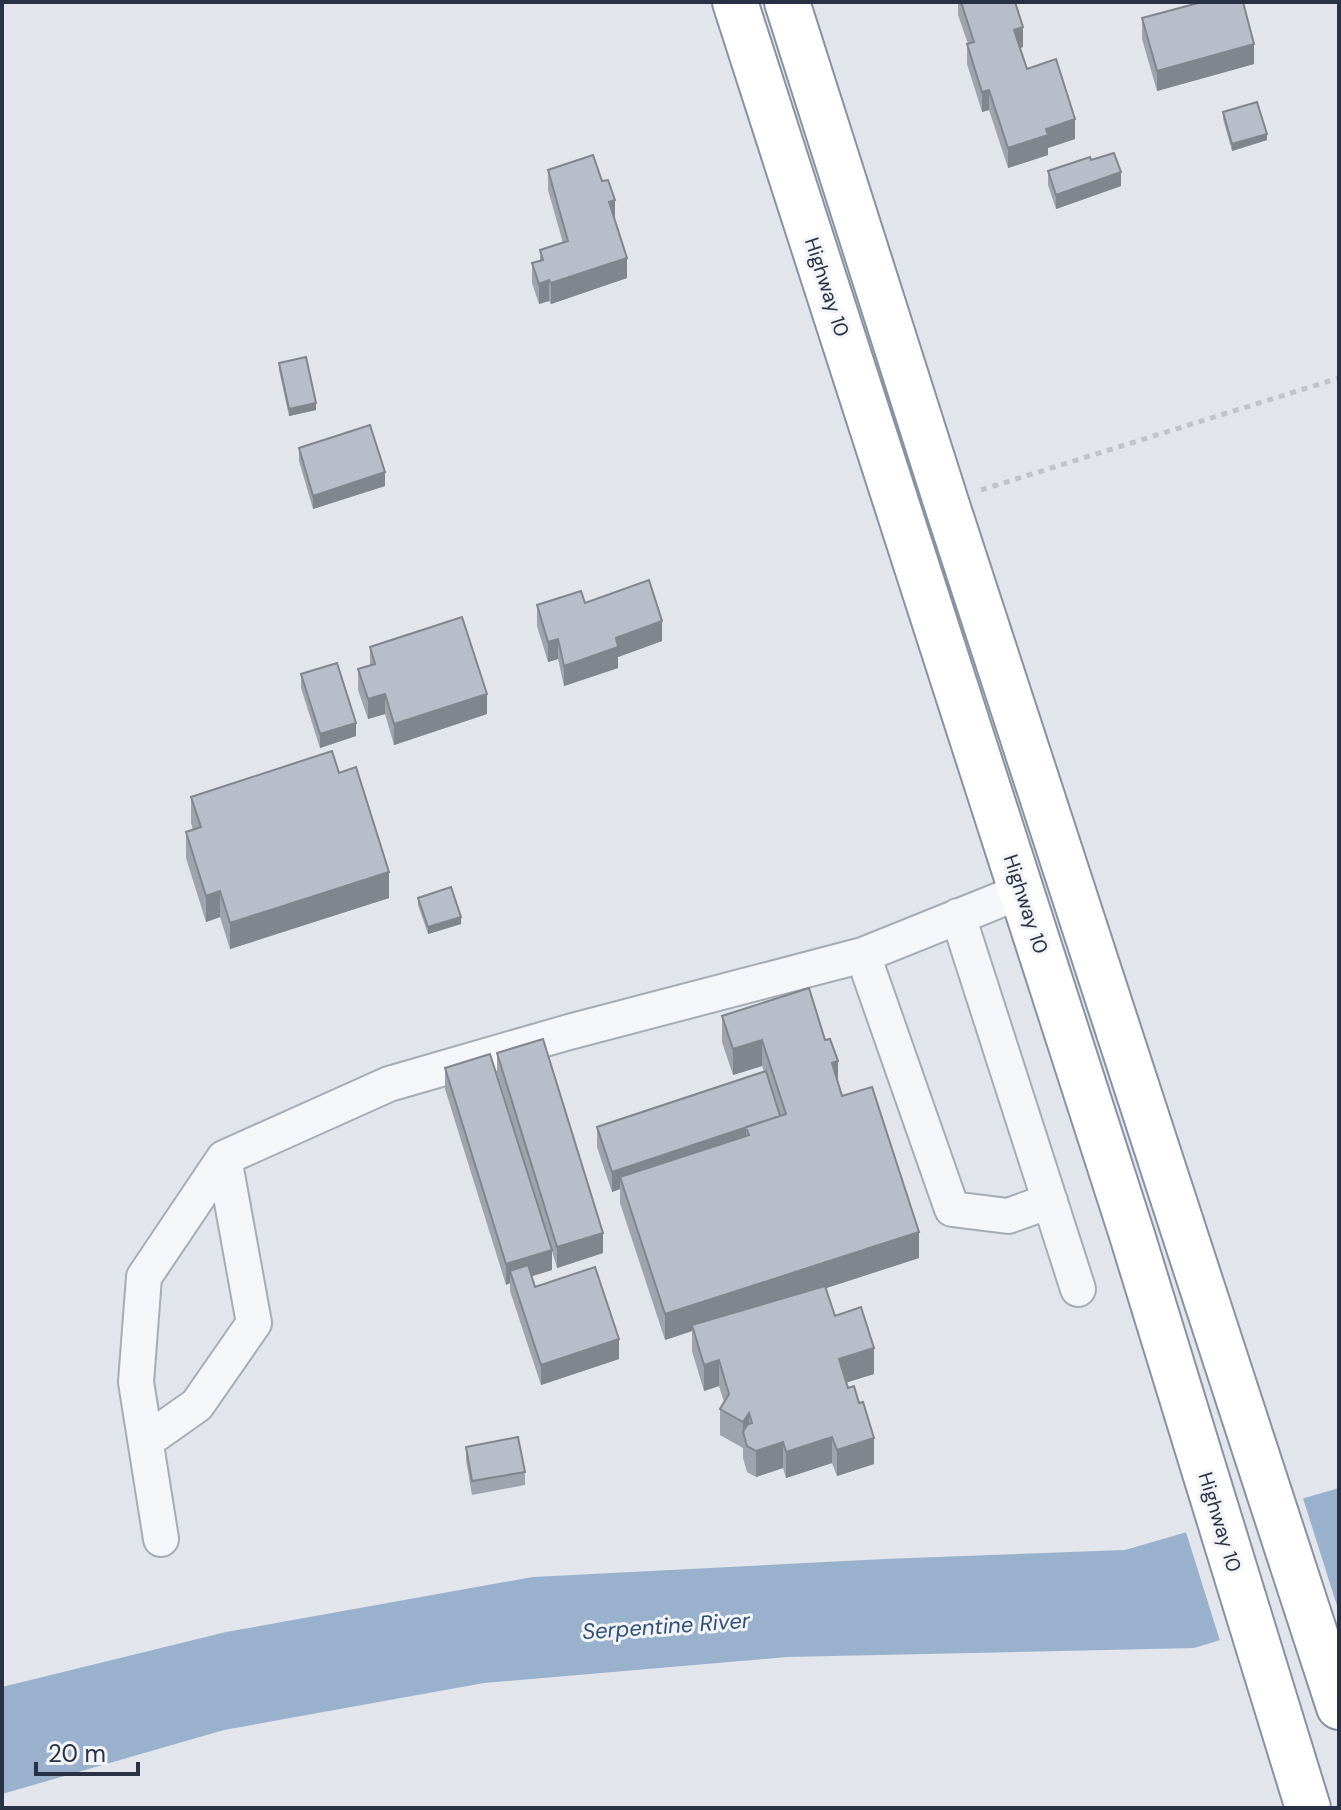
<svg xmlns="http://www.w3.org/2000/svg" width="1341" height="1810" font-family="'DM Sans',sans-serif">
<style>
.water{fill:#9ab1cd}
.pier{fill:#e2e5eb}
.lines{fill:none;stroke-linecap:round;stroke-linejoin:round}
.minor-casing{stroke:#a6acb6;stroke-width:38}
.highway-casing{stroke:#8892a3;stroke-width:48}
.path{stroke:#c0c3ca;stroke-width:5;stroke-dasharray:6 6;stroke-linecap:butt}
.minor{stroke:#f5f6f9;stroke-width:34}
.highway{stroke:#fff;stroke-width:44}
.wall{fill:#9ea3ad}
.shaded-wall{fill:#81858d}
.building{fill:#b8bec9;stroke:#81858d;stroke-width:2}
.labels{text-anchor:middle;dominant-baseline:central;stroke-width:6;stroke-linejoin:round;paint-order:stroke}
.street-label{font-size:20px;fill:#283244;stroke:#f2f4f8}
.water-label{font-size:22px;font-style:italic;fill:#2f4f7b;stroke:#f2f4f8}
</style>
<rect width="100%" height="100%" fill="#e2e5eb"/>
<!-- water -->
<path class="water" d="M1339 1488V1604L1194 1648 787 1657 484 1683 224 1730 2 1794V1687L226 1632 533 1577 884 1559 1125 1550Z"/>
<!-- pier -->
<path class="pier" d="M1302 1495 1338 1609 1221 1644 1185 1529Z"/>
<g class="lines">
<!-- minor casing -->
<g class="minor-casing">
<path id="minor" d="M958 916 1078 1289
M863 955 952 1209 1008 1216 1050 1201
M146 1441 197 1405 254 1323 224 1158
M161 1539 136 1382 144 1277 224 1158 389 1084 569 1032 863 955 1022 891"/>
</g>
<!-- highway casing -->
<g class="highway-casing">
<path id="highway" d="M735 2 1132 1235 1308 1808
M787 2 946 502 1339 1707"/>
</g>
<!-- path -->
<path class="path" d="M981 490 1339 378"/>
<!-- minor -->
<use href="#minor" class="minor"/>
<!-- highway -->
<use href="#highway" class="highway"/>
</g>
<!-- wall -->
<path class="wall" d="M958 2H1015L1023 47 1020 48 1027 69 1075 139 1048 148V155L1008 168 989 110 982 112 967 64V44H968L958 15Z
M1142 18 1254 64 1157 91 1142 39Z
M1223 112 1267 140 1232 151 1223 119Z
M1091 160 1121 186 1056 209 1048 185V171Z
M548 170 615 220 627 278 551 304 549 301 539 304 532 283V263L540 261V250L563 243 548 190Z
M279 363 316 410 289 416 279 370Z
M299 448 385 486 313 509 299 461Z
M585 603 662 641 618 657V668L564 686 558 659 548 662 537 626V605Z
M370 647 487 714 394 745 385 714 368 719 358 690V669L370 666Z
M301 674 356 736 320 748 301 688Z
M339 773 389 898 230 949 220 917 206 922 186 858V832L193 830 191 823V797Z
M418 898 461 924 428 934 418 905Z
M722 1016 838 1081 842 1096 919 1258 826 1288 835 1316 874 1374 846 1382 874 1464 837 1476 832 1463 786 1478 783 1468 756 1477 747 1472 743 1458V1448L720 1435V1409L724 1402 719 1386 704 1391 692 1351V1331L665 1340 620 1203V1189L612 1192 597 1147V1127L764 1072 762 1066 733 1075 722 1042Z
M497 1053 603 1253 557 1268 552 1251V1270L532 1276 535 1287 619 1359 541 1385 510 1291V1283L506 1285 445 1089V1068L538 1204 497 1073Z
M466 1447 525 1472V1485L472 1495 466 1460Z"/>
<!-- shaded-wall -->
<path class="shaded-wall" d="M1023 27V47L1014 50V30Z
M1254 44V64L1157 91V71Z
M989 90V110L982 112V92Z
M1075 119V139L1048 148V155L1008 168V148L1046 129Z
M1267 134V140L1232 151V144Z
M1121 172V186L1056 209V195Z
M615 200V220L609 202Z
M627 258V278L551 304V283Z
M549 280V301L539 304V284Z
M316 403V410L289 416V409Z
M385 472V486L313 509V496Z
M662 621V641L618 657V668L564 686V666L616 638Z
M558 639V659L548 662V642Z
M385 694V714L368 719V699Z
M487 694V714L394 745V724Z
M356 723V736L320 748V734Z
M389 872V898L230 949V923Z
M220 891V917L206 922V896Z
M461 917V924L428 934V927Z
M762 1040V1066L733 1075V1049Z
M838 1061V1087L832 1063Z
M746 1128V1148L620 1177V1189L612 1192V1172Z
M919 1232V1258L694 1331 692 1325V1331L665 1340V1314Z
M603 1233V1253L557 1268V1247Z
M552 1250V1270L513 1282 510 1271V1283L506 1285V1264Z
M619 1339V1359L541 1385V1365Z
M874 1348V1374L839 1385V1359Z
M719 1360V1386L704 1391V1365Z
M749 1413V1439L743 1434V1422Z
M832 1437V1463L786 1478V1452Z
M874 1438V1464L837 1476V1450Z
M783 1442V1468L756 1477V1451Z"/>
<!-- building -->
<path class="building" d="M961 2H1015L1023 27 1014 30 1027 69 1056 59 1075 119 1046 129 1048 135 1008 148 989 90 982 92 967 44 974 42Z
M1202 2H1243L1254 44 1157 71 1142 18Z
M1257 102 1267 134 1232 144 1223 112Z
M1114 153 1121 172 1056 195 1048 171 1090 157 1091 160Z
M593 155 602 181 608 180 615 200 609 202 627 258 551 283 549 280 539 284 532 263 543 260 540 250 568 241 548 170Z
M306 357 316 403 289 409 279 363Z
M370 425 385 472 313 496 299 448Z
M649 580 662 621 616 638 618 647 564 666 558 639 548 642 537 605 581 591 585 603Z
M462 617 487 694 394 724 385 694 368 699 358 669 375 664 370 647Z
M337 663 356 723 320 734 301 674Z
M332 751 339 773 356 767 389 872 230 923 220 891 206 896 186 832 201 827 191 797Z
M451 887 461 917 428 927 418 898Z
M809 988 825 1040 830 1039 838 1061 832 1063 842 1096 872 1087 919 1232 665 1314 620 1177 749 1135 746 1127 786 1114 762 1040 733 1049 722 1016Z
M543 1039 603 1233 557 1247 497 1053Z
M490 1054 552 1250 506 1264 445 1068Z
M766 1071 780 1116 612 1172 597 1127Z
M528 1265 535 1287 595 1267 619 1339 541 1365 510 1271Z
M825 1286 835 1316 861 1307 874 1348 839 1359 848 1388 854 1386 859 1403 863 1402 874 1438 837 1450 832 1437 786 1452 783 1442 756 1451 747 1446 743 1432 747 1425 752 1423 749 1413 743 1422 720 1409 729 1394 719 1360 704 1365 692 1325Z
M518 1437 525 1472 472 1481 466 1447Z"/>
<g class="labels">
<!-- street labels -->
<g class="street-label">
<text transform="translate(827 287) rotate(72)">Highway 10</text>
<text transform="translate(1026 904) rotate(72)">Highway 10</text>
<text transform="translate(1220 1522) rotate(73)">Highway 10</text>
</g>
<!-- water labels -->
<g class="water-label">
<text transform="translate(666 1626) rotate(-4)">Serpentine River</text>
</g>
</g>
<!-- border -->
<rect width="1341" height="1810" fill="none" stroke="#283244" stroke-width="8"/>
<!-- scale -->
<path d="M36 1762v12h102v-12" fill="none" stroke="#283244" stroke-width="4"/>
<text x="48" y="1762" font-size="24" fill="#283244" stroke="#f2f4f8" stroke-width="6" paint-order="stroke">20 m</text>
</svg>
